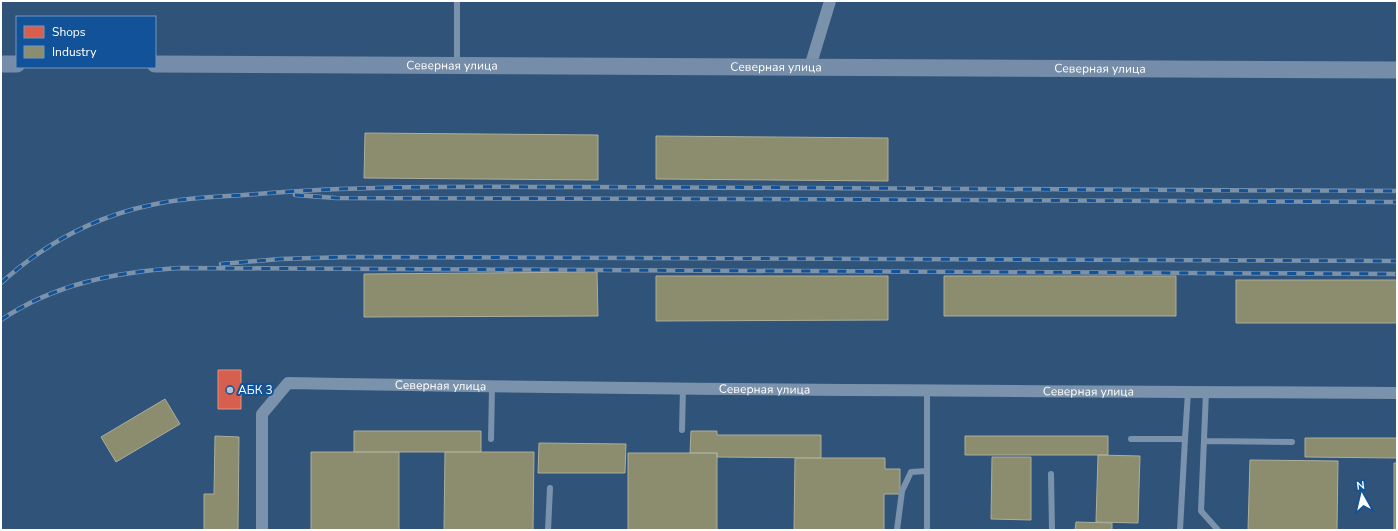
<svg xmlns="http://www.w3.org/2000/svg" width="1398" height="531" font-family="'Nunito Sans',sans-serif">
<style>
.shops{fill:#d6604d;stroke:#e29082}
.industry{fill:#8c8c6e;stroke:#aeae9a}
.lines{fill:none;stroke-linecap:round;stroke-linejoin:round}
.lane{stroke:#7a92ab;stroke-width:6}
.street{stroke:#7a92ab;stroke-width:12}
.secondary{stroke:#758da8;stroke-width:17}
.rail-casing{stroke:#7b92aa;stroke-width:4.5}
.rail{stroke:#115298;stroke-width:3;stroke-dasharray:9;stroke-linecap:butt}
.poi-dot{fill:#b7c3d0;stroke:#115298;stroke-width:1.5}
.labels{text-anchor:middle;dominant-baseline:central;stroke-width:4;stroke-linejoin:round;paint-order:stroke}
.street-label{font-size:12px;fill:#fff;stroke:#115298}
.poi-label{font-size:12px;fill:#fff;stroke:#115298;text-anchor:start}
</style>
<rect width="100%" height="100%" fill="#305379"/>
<!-- shops -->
<path class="shops" d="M218 370H241V409H218Z"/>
<!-- industry -->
<path class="industry" d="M365 133 598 135V180L364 178Z
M656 136 888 138V181L656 179Z
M597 272 598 316 364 317V274Z
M656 276H888V320L656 321Z
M944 276H1176V316H944Z
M1236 280H1397V323H1236Z
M165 399 180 424 116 462 101 437Z
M354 431H481V452H354Z
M691 431H717V435H821V458L717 457V453H690Z
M215 436 239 437 238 530H204V494H214Z
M965 436H1108V455H965Z
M1305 438H1397V458L1305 457Z
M539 443 626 444 625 473H538Z
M311 452H399V530H311Z
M445 452H534L533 530H444Z
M628 453H717V530H628Z
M1098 455 1140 456 1138 523 1096 522Z
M992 457H1031V520L991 519Z
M795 458H885V469H900V494H884V530H794Z
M1250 460 1338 461 1337 530H1248Z
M1394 463H1397V530H1394Z
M1076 522 1112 523V530H1075Z"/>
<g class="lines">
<!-- lane -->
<path class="lane" d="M457 64V1
M1206 392 1201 511 1218 530
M682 430 683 388
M491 439 492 387
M1131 439H1185L1188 392
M1205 441 1292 442
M1051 474 1052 530
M548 530 550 488
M897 530 902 491 911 472 927 471
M927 530V391
M1180 530 1185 439"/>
<!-- street -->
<g class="street">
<path d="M810 67 830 1"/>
<path id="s1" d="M262 530V414L288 383C658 390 1027 391 1397 393"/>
</g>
<!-- secondary -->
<g class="secondary">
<path d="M1 64H17"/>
<path id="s2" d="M155 64 1397 70"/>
</g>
<!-- rail casing -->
<g class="rail-casing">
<path id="rail" d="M295 195 336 198 736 199 1397 202
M221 264 280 259 349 257 1397 261
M1 283C44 244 94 217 151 205 185 197 222 197 257 194 366 185 475 187 585 187 855 187 1126 191 1397 191
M1 320C54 284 116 272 179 268L1397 274"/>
</g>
<!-- rail -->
<use href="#rail" class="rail"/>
</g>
<!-- markers -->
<circle class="poi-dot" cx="230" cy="390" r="4"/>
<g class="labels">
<!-- street labels -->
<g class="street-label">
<text stroke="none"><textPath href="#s2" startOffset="297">Северная улица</textPath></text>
<text stroke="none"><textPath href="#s2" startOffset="621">Северная улица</textPath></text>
<text stroke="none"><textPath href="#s2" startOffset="945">Северная улица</textPath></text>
<text stroke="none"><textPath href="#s1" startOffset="309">Северная улица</textPath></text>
<text stroke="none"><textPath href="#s1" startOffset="633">Северная улица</textPath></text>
<text stroke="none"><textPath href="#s1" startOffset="957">Северная улица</textPath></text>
</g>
<!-- poi labels -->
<g class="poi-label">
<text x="238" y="390">АБК 3</text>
</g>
</g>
<!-- border -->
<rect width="1398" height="531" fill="none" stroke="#ffffff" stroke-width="4"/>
<!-- legend -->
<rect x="16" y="16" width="140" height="52" fill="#115298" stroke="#7097c1"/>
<rect x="24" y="26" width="20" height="12" fill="#d6604d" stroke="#7097c1"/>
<text x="52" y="36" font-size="12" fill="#ffffff">Shops</text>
<rect x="24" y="46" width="20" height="12" fill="#8c8c6e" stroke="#7097c1"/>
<text x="52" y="56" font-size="12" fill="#ffffff">Industry</text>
<!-- north arrow -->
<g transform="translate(1362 495) rotate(352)" stroke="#115298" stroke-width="3" paint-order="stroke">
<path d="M0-3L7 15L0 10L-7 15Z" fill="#ffffff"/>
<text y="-6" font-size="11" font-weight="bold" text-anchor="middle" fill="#ffffff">N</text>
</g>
</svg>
